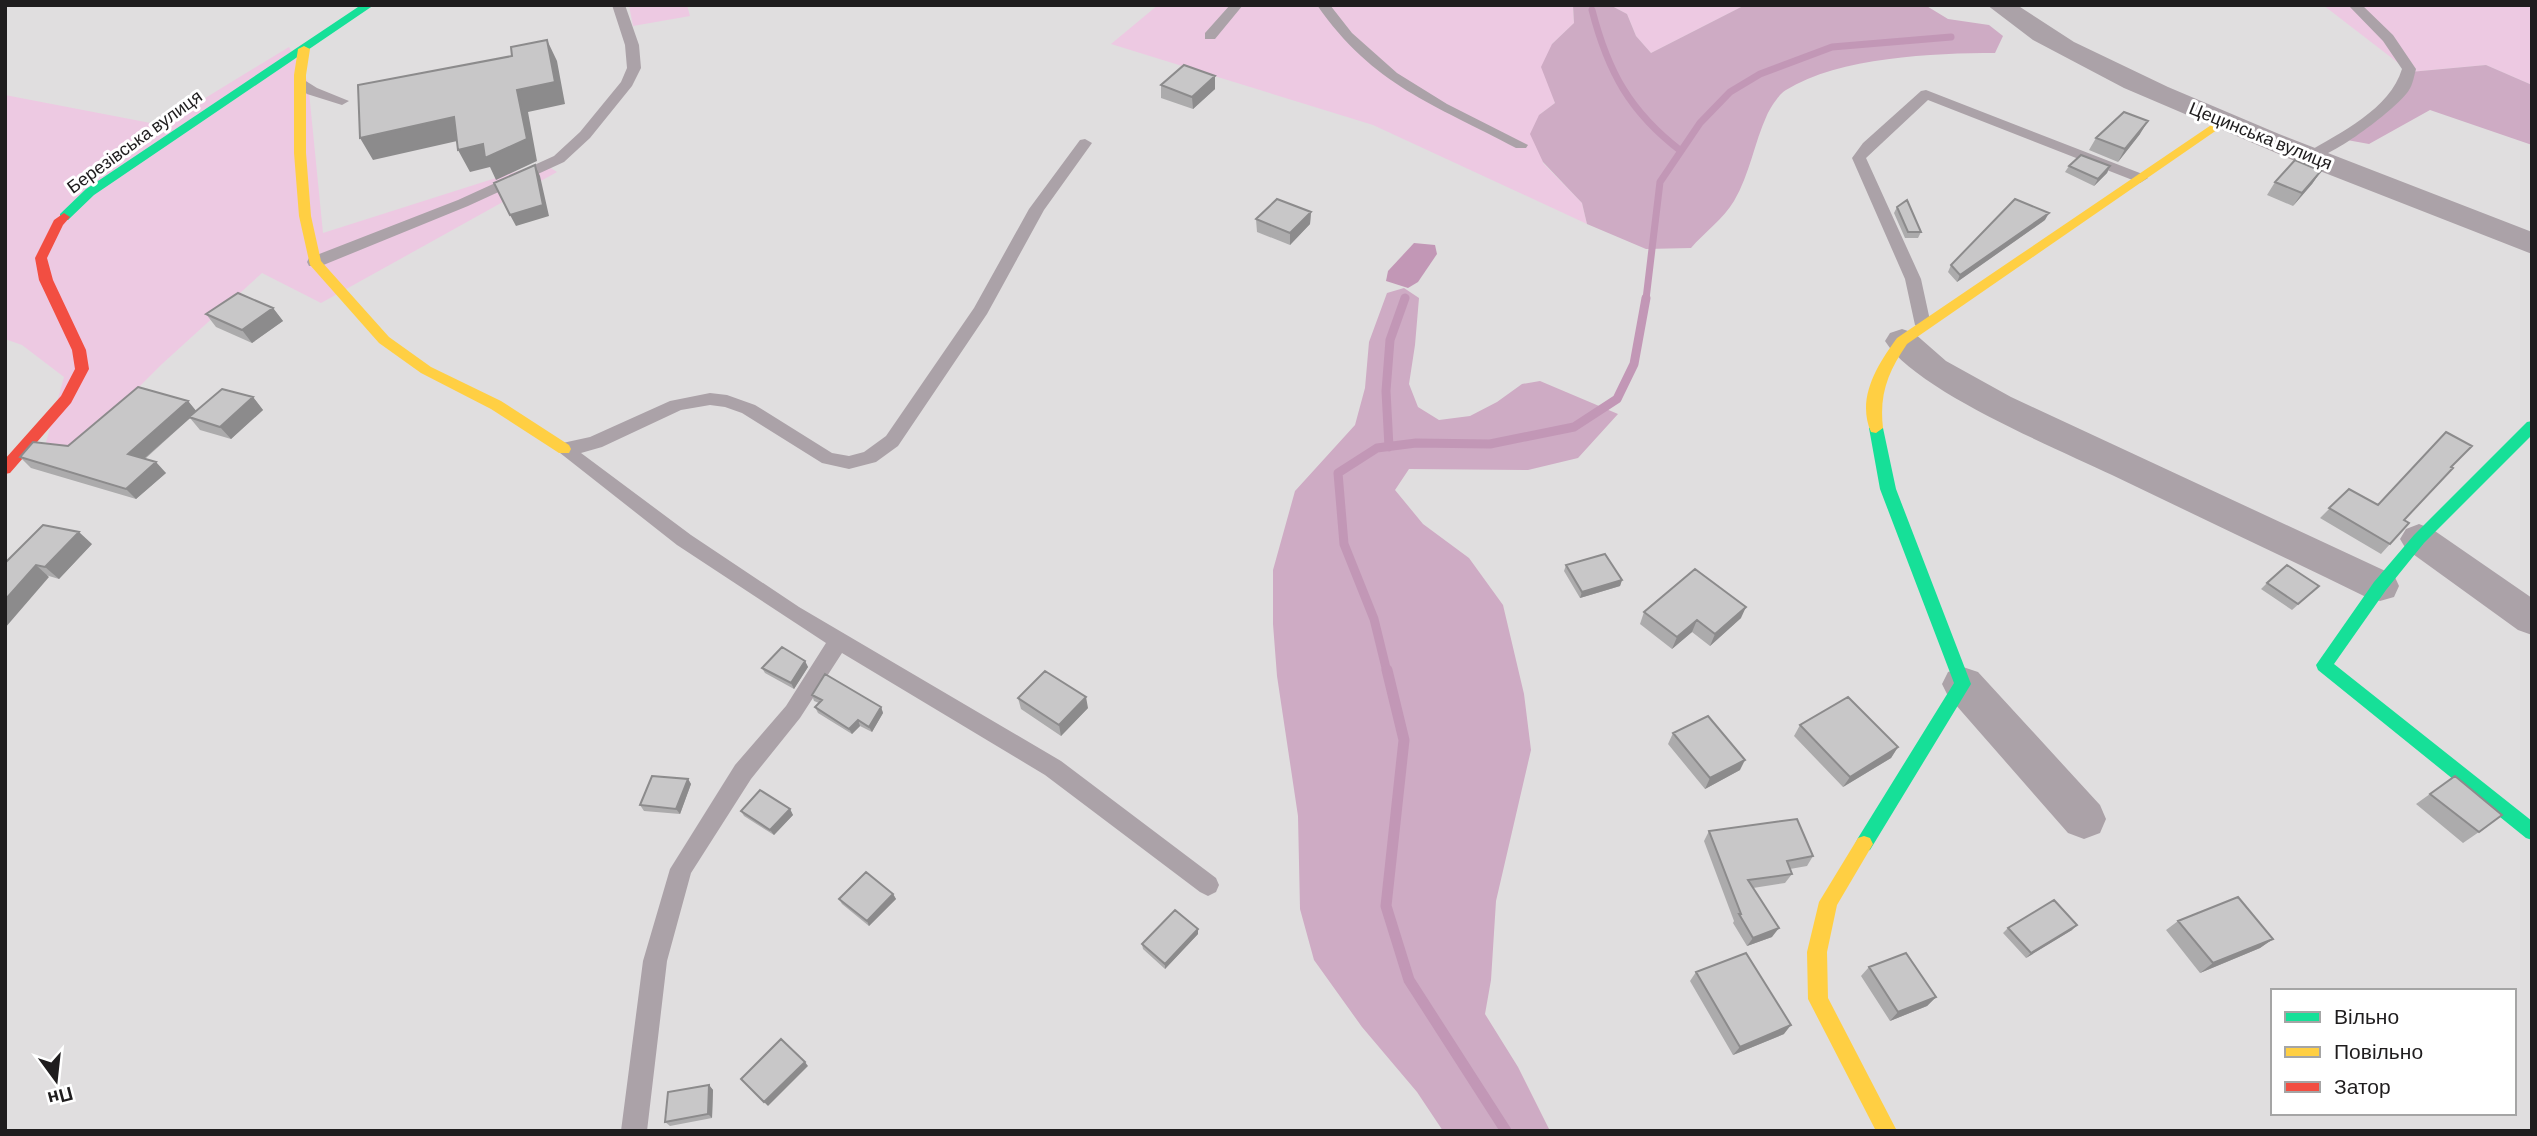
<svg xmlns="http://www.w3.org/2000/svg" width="2537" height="1136" viewBox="0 0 2537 1136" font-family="Barlow,sans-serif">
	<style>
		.green { fill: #edc9e2 }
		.forest { fill: #ceabc4 }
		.water { fill: #c297b6 }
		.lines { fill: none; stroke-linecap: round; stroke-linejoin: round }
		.stream-far2 { stroke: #c297b6; stroke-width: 7 }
		.stream-far1 { stroke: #c297b6; stroke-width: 9 }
		.stream { stroke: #c297b6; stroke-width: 11 }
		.lane { fill: #aba2a8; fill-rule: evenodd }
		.street { fill: #aba2a8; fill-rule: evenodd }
		.fast { fill: #16e098; fill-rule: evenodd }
		.slow { fill: #ffcf43; fill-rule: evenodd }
		.jam { fill: #f24e42; fill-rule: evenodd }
		.wall { fill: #acabac }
		.shaded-wall { fill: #8c8b8c }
		.building { fill: #c8c7c8; stroke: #8c8b8c; stroke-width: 2 }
		.labels { text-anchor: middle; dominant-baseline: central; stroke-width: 6; stroke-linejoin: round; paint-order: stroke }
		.far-street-label { font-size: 18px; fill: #1f1d1e; stroke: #fff }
	</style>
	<rect width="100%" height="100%" fill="#e0dedf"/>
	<path class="green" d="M 629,5 L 687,5 L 690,16 L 633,26 Z
		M 1158,5 L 1573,5 L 1574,23 L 1552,44 L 1551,90 L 1555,103 L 1539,115 L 1543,163 L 1582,203 L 1587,224 L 1373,125 L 1111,44 Z
		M 1610,5 L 1745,5 L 1651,53 L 1636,36 L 1627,14 Z
		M 2323,5 L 2532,5 L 2532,85 L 2486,65 L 2410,72 Z
		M 289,47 L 308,82 L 323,233 L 543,163 L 557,172 L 321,303 L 262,273 L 162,364 L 72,454 L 45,446 L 64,377 L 22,345 L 5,339 L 5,95 L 161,125 Z"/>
	<path class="forest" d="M 1573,5 L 1610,5 L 1627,14 L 1636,36 L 1651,53 L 1745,5 L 1925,5 L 1948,19 L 1989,25 L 2003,36 L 1995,53 C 1934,53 1839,57 1786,90 C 1779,94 1770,108 1767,115 C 1754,143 1750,174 1734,201 C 1724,218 1704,233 1691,248 L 1646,249 L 1587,224 L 1582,203 L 1543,162 L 1530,134 L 1539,115 L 1555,103 L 1541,67 L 1552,44 L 1574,23 Z
		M 2486,65 L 2532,85 L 2532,145 L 2430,110 L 2369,144 L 2347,140 L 2410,72 Z
		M 1404,288 L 1419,298 L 1415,345 L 1409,384 L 1418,407 L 1439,420 L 1470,416 L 1497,402 L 1522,384 L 1540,381 L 1618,414 L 1578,458 L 1528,470 L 1409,469 L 1395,490 L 1423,524 L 1469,558 L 1503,605 L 1524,694 L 1531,750 L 1496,901 L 1491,980 L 1485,1014 L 1518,1067 L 1550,1131 L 1443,1131 L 1417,1092 L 1362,1027 L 1314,960 L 1300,909 L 1298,816 L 1277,676 L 1273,624 L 1273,570 L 1295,491 L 1355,425 L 1365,388 L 1369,342 L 1387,293 Z"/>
	<path class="water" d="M 1414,243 L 1435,245 L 1437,254 L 1418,282 L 1408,288 L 1386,281 L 1388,271 Z"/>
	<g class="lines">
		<path class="stream-far2" d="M 1592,10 C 1608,72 1630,112 1681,151
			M 1646,299 L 1660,182 L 1700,123 L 1730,92 L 1760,74 L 1832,47 L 1951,37"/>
		<path class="stream-far1" d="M 1389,447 L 1386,391 L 1390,340 L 1405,298
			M 1387,672 L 1374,619 L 1344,544 L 1338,473 L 1377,448 L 1416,443 L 1490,444 L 1574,427 L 1617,399 L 1634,364 L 1646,298"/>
		<path class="stream" d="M 1387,670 L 1404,740 L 1386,906 L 1409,980 L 1506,1131"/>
		<path class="lane" d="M 612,5 L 625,5 L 639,45 L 641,68 L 632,86 L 590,138 L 564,162 L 468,206 L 321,266 L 309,266 L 307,262 L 309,258 L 458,200 L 554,156 L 580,132 L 621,82 L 627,68 L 625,45 Z
			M 1230,5 L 1243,5 L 1215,39 L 1205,39 L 1205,33 Z
			M 1317,5 L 1330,5 L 1352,33 L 1397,73 L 1447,104 L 1528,145 L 1526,148 L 1516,148 C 1434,104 1373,86 1317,5 Z
			M 2348,5 L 2362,5 L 2393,35 L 2416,69 C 2414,76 2413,84 2409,90 C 2399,107 2325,164 2306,159 L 2304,156 L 2306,153 C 2340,133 2390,109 2402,69 L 2383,41 Z
			M 301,78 L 317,88 L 349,101 L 342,105 L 307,94 L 294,82 Z
			M 1926,90 L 2145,175 L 2148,178 L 2140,183 L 2135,181 L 1928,100 L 1866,158 L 1921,279 L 1931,325 L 1923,331 L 1915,325 L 1905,279 L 1852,158 L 1863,143 L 1921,91 Z
			M 1085,139 L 1092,143 L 1044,210 L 987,314 L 898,446 L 876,462 L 849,469 L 822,463 L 742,413 L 725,407 L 710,405 L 681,410 L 602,447 L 581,453 L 691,535 L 799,607 L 1061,761 L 1216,878 L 1219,885 L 1216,892 L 1208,896 L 1200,892 L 1045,775 L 842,653 L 800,718 L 751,779 L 691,873 L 667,961 L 647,1131 L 621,1131 L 643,961 L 670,869 L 735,765 L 786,706 L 826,643 L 677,545 L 555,449 L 558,444 L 590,437 L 670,401 L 710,393 L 727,395 L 755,405 L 832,453 L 849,456 L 864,452 L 886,436 L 974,308 L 1029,209 L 1080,140 Z"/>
		<path class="street" d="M 1987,5 L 2017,5 L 2074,42 L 2168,87 L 2279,134 L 2532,232 L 2532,254 L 2302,164 L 2124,88 L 2033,40 Z
			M 1902,329 L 1914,333 L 1946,361 L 2011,397 L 2394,575 L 2399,586 L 2394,597 L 2380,601 L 2366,597 C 2282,556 2197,516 2112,475 C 2056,448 1916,391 1885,341 L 1890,333 Z
			M 2419,524 L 2432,529 L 2532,598 L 2532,635 L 2518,630 L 2406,549 L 2400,539 L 2406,529 Z
			M 1963,667 L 1978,672 L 2100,805 L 2106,819 L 2100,833 L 2084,839 L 2068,833 L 1948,696 L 1942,684 L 1948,672 Z"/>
		<path class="fast" d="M 361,5 L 374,5 L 94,195 L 68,220 L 60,220 L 60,214 L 86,189 Z
			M 2532,421 L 2532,435 L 2424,543 L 2386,590 L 2334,664 L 2532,821 L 2532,840 L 2526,838 L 2318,670 L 2316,665 L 2374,582 L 2414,535 L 2527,422 Z
			M 1876,423 L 1883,428 L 1896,489 L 1971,684 L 1870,850 L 1864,852 L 1858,850 L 1855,844 L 1858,838 L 1954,683 L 1880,489 L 1869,428 Z"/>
		<path class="slow" d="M 304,46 L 310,49 L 306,75 L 306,153 L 311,216 L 321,261 L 389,337 L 431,367 L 501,401 L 569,445 L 571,449 L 569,453 L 559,453 L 491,409 L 421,373 L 379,343 L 310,265 L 299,216 L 294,153 L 294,75 L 298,49 Z
			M 2223,117 L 2229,121 L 2227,123 L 1907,344 C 1888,372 1879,394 1883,428 L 1876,433 L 1871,432 C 1856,398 1878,364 1897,338 Z
			M 1864,836 L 1870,838 L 1873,844 L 1837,905 L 1827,952 L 1828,998 L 1897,1131 L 1876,1131 L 1808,999 L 1807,952 L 1819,902 L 1858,838 Z"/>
		<path class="jam" d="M 64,213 L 70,217 L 63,225 L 47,258 L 53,280 L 86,350 L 89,369 L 71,403 L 10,473 L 5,474 L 5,459 L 61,396 L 75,369 L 72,350 L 39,280 L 35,258 L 54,220 Z"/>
	</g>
	<path class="wall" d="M 1215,76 L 1215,89 L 1193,109 L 1161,98 L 1161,85 Z
		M 2140,134 L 2118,162 L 2089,150 L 2096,138 Z
		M 2069,166 L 2110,166 L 2107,173 L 2094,186 L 2065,172 Z
		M 2321,171 L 2312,184 L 2293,206 L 2267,195 L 2275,182 Z
		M 1897,207 L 1921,232 L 1918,238 L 1905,238 L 1894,213 Z
		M 1311,212 L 1310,224 L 1290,245 L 1257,232 L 1256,219 Z
		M 2045,220 L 1957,282 L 1948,272 L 1951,265 Z
		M 273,308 L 283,321 L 252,343 L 216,327 L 206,314 Z
		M 253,397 L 263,410 L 231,439 L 200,430 L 190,418 L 145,459 L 166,473 L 136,499 L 31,468 L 20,457 L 68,446 L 188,401 L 196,411 Z
		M 2451,467 L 2404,520 L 2390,544 L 2381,554 L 2320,518 L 2349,489 L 2378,505 Z
		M 92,544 L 59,579 L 5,563 Z
		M 1566,565 L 1622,580 L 1620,586 L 1580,598 L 1564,571 Z
		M 2267,583 L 2319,586 L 2292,610 L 2261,589 Z
		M 1644,612 L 1741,618 L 1710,646 L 1692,632 L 1672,649 L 1640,624 Z
		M 805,661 L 808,667 L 794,689 L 765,673 L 762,668 Z
		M 812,695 L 881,707 L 883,713 L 872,732 L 860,726 L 852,734 L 818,713 L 815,707 L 819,703 L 814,701 Z
		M 1018,698 L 1088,708 L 1061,736 L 1021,709 Z
		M 1800,725 L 1898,747 L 1891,758 L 1843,787 L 1794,736 Z
		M 1673,733 L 1740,770 L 1705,789 L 1668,744 Z
		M 2455,776 L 2479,832 L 2463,843 L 2416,804 Z
		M 688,779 L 691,784 L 680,814 L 644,811 L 640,805 Z
		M 790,809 L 793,815 L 774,835 L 744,816 L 741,811 Z
		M 1709,831 L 1813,856 L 1807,866 L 1790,869 L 1792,874 L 1785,883 L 1753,888 L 1772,937 L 1747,946 L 1733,923 L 1734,921 L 1704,841 Z
		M 893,894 L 896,899 L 869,926 L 842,904 L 839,899 Z
		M 2178,921 L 2273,939 L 2260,948 L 2200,973 L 2166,930 Z
		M 2008,928 L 2072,930 L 2026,958 L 2003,933 Z
		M 1198,934 L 1165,969 L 1143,949 L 1142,944 Z
		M 1869,967 L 1936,997 L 1927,1006 L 1890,1021 L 1861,976 Z
		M 1696,972 L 1784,1034 L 1733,1055 L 1690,981 Z
		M 709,1085 L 713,1090 L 712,1118 L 670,1126 L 665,1122 Z"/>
	<path class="shaded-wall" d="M 547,40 L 557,61 L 565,104 L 528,112 L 537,161 L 496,180 L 490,167 L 470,172 L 458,150 L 517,90 Z
		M 1215,76 L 1215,89 L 1193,109 L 1192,97 Z
		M 454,117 L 466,139 L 373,160 L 360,138 Z
		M 2148,121 L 2140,134 L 2118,162 L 2125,149 Z
		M 535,165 L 540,176 L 549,216 L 516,226 L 510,215 Z
		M 2110,166 L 2107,173 L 2094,186 L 2098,179 Z
		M 2321,171 L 2312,184 L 2293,206 L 2302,193 Z
		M 1311,212 L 1310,224 L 1290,245 L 1290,233 Z
		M 2049,213 L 2045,220 L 1957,282 L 1960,275 Z
		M 273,308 L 283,321 L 252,343 L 242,330 Z
		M 253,397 L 263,410 L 231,439 L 220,427 Z
		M 188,401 L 197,412 L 138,464 L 128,454 Z
		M 156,462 L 166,473 L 136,499 L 126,489 Z
		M 79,532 L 92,544 L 59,579 L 45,567 Z
		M 36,565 L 49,577 L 5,628 L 5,600 Z
		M 1622,580 L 1620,586 L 1580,598 L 1582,592 Z
		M 1746,607 L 1741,618 L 1710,646 L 1715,634 Z
		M 1697,620 L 1692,632 L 1672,649 L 1677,637 Z
		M 805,661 L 808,667 L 794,689 L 791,683 Z
		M 1086,697 L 1088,708 L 1061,736 L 1059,725 Z
		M 881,707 L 883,713 L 872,732 L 869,727 Z
		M 858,720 L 860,726 L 852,734 L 849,729 Z
		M 1898,747 L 1891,758 L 1843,787 L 1850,777 Z
		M 1745,760 L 1740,770 L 1705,789 L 1710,778 Z
		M 688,779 L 691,784 L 680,814 L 676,809 Z
		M 790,809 L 793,815 L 774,835 L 770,830 Z
		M 893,894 L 896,899 L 869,926 L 867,921 Z
		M 2077,925 L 2072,930 L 2026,958 L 2031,953 Z
		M 1779,928 L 1772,937 L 1747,946 L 1753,938 Z
		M 1198,929 L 1198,934 L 1165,969 L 1165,964 Z
		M 2273,939 L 2260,948 L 2200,973 L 2213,963 Z
		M 1936,997 L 1927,1006 L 1890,1021 L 1898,1012 Z
		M 1791,1025 L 1784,1034 L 1733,1055 L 1740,1047 Z
		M 805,1062 L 808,1066 L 768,1106 L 764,1102 Z
		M 709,1085 L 713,1090 L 712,1118 L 708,1114 Z"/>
	<path class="building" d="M 547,40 L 555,82 L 517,90 L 527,139 L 485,158 L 483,144 L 458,150 L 454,117 L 360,138 L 358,85 L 512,56 L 511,47 Z
		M 1184,65 L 1215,76 L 1192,97 L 1161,85 Z
		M 2124,112 L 2148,121 L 2125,149 L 2096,138 Z
		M 2081,155 L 2110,166 L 2098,179 L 2069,166 Z
		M 2295,160 L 2321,171 L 2302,193 L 2275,182 Z
		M 535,165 L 543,205 L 510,215 L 494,183 Z
		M 1277,199 L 1311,212 L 1290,233 L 1256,219 Z
		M 2015,199 L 2049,213 L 1960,275 L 1951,265 Z
		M 1907,200 L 1921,232 L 1908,232 L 1897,207 Z
		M 238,293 L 273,308 L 242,330 L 206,314 Z
		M 138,387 L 188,401 L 128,454 L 156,462 L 126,489 L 20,457 L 33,442 L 68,446 Z
		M 222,389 L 253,397 L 220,427 L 189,417 Z
		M 2446,432 L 2472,446 L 2451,467 L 2453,468 L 2404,520 L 2409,523 L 2390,544 L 2329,508 L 2349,489 L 2378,505 Z
		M 43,525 L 79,532 L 45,567 L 36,565 L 5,600 L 5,563 Z
		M 1605,554 L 1622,580 L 1582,592 L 1566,565 Z
		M 2287,565 L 2319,586 L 2298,604 L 2267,583 Z
		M 1695,569 L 1746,607 L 1715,634 L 1697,620 L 1677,637 L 1644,612 Z
		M 782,647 L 805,661 L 791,683 L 762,668 Z
		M 1045,671 L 1086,697 L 1059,725 L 1018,698 Z
		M 825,674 L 881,707 L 869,727 L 858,720 L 849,729 L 815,707 L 822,700 L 812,695 Z
		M 1848,697 L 1898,747 L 1850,777 L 1800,725 Z
		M 1708,716 L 1745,760 L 1710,778 L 1673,733 Z
		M 652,776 L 688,779 L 676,809 L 640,805 Z
		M 2455,776 L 2502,815 L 2479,832 L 2430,794 Z
		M 760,790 L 790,809 L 770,830 L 741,811 Z
		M 1797,819 L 1813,856 L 1787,861 L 1792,874 L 1748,880 L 1779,928 L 1753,938 L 1739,914 L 1741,914 L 1709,831 Z
		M 866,872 L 893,894 L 867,921 L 839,899 Z
		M 2238,897 L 2273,939 L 2213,963 L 2178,921 Z
		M 2054,900 L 2077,925 L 2031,953 L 2008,928 Z
		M 1175,910 L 1198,929 L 1165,964 L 1142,944 Z
		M 1746,953 L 1791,1025 L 1740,1047 L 1696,972 Z
		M 1906,953 L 1936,997 L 1898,1012 L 1869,967 Z
		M 781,1039 L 805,1062 L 764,1102 L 741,1079 Z
		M 709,1085 L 708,1114 L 665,1122 L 668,1092 Z"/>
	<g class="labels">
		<g class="far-street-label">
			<text transform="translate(2261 135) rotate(22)">Цецинська вулиця</text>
			<text transform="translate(134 141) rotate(-36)">Березівська вулиця</text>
		</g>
	</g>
	<rect width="2537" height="1136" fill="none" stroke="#1f1d1e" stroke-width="14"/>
	<rect x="2271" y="989" width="245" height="126" fill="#ffffff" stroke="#a5a5a5" stroke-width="2"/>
	<rect x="2285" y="1012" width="35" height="10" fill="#16e098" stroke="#a5a5a5" stroke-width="2"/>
	<text x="2334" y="1024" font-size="21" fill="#1f1d1e">Вільно</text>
	<rect x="2285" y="1047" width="35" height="10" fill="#ffcf43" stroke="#a5a5a5" stroke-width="2"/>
	<text x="2334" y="1059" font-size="21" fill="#1f1d1e">Повільно</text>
	<rect x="2285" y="1082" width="35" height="10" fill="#f24e42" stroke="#a5a5a5" stroke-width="2"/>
	<text x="2334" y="1094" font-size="21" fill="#1f1d1e">Затор</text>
	<g transform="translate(56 1080) rotate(165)" stroke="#ffffff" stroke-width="5" paint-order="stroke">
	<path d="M0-5L12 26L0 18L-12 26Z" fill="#1f1d1e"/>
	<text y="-10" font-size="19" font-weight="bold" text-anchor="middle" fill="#1f1d1e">Пн</text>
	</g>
</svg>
